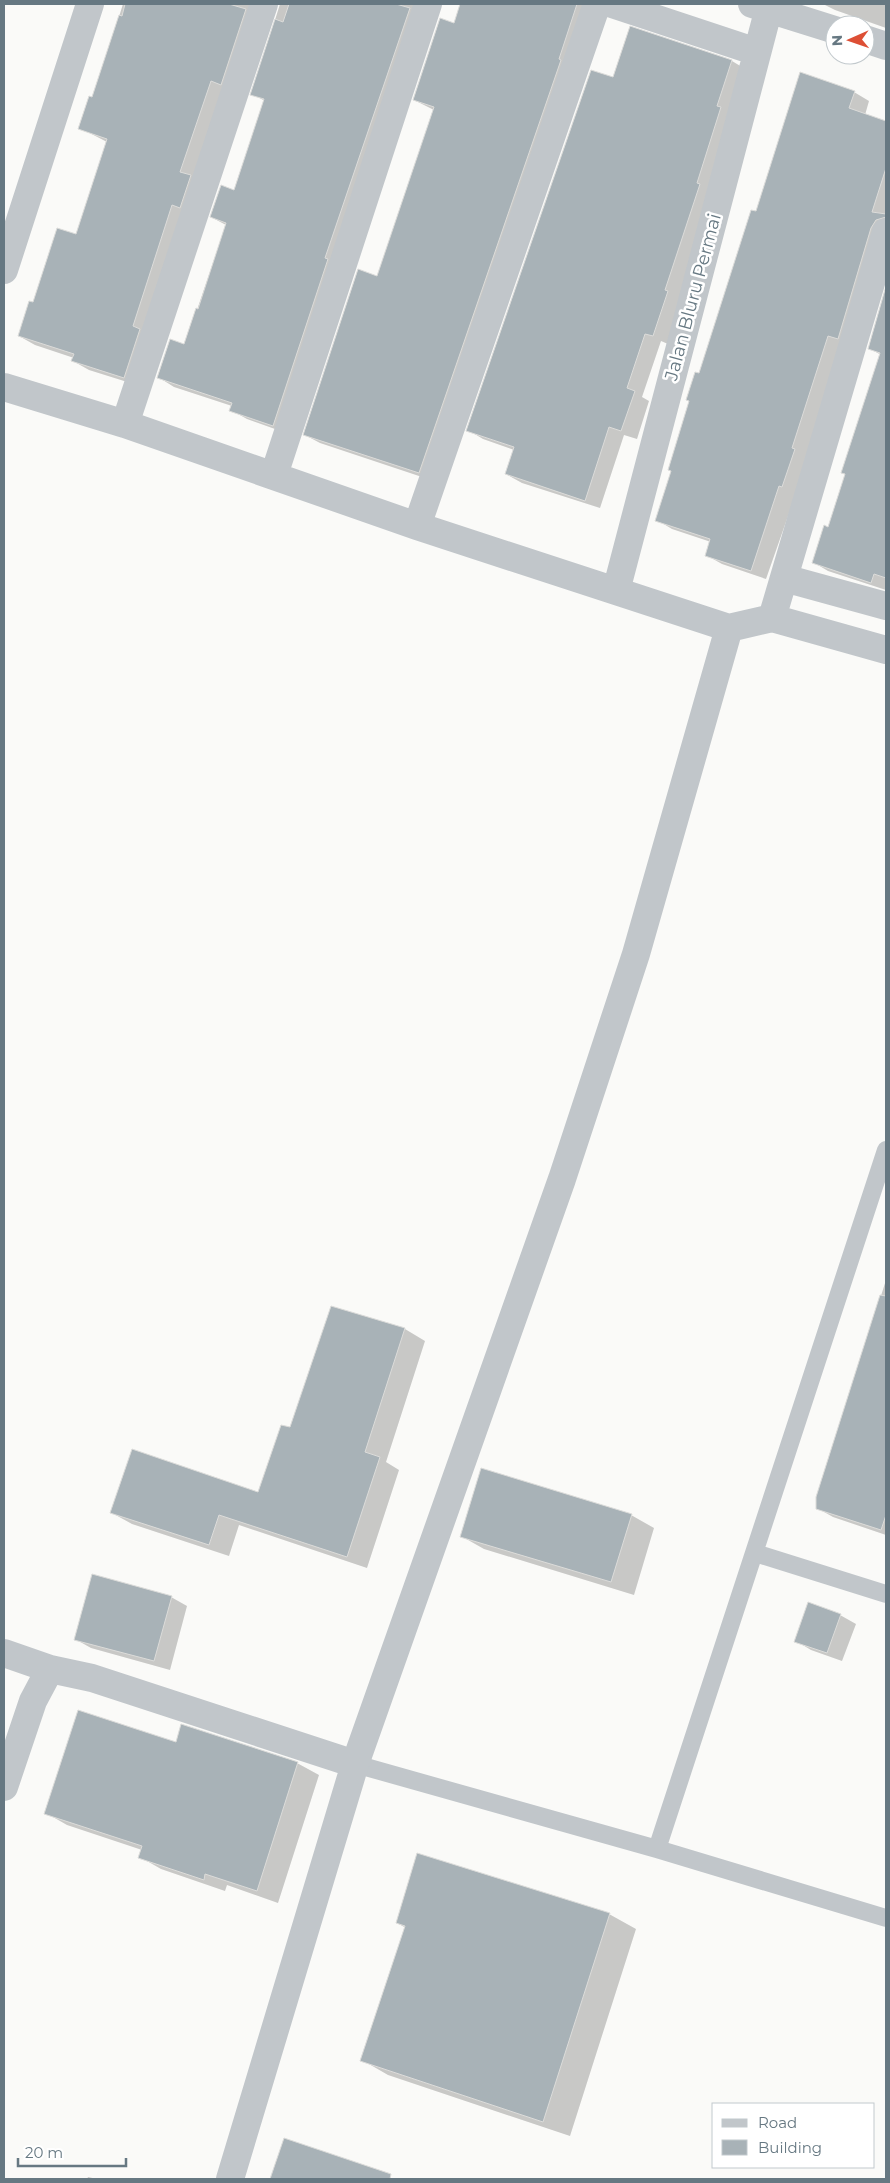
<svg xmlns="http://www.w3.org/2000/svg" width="890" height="2183" viewBox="0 0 890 2183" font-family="Montserrat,sans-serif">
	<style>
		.shadow { fill: #0003 }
		.building { fill: #a8b2b7; stroke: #dcdcda }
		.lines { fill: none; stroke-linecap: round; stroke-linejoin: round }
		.service { stroke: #c1c6ca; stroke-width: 18 }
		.minor { stroke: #c1c6ca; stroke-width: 28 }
		.labels { text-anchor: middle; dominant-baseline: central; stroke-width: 5; stroke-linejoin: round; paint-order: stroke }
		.street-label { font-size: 18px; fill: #667882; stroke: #fff }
	</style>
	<rect width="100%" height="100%" fill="#fafaf8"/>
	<path class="shadow" d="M 123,4 L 268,4 L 140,386 L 89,370 L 73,361 L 74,358 L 35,345 L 19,336 L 34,304 L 77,236 L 107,142 L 80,128 L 93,99 Z
		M 280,4 L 421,4 L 289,434 L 247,419 L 231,410 L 232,406 L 174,387 L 158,377 L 185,345 L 226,225 L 211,217 L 235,191 L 265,101 L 252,94 Z
		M 462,4 L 588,4 L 434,481 L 320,443 L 305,435 L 377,277 L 434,110 L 414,100 L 455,24 Z
		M 823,4 L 886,4 L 886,28 L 835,10 Z
		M 631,28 L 732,61 L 747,70 L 668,344 L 661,341 L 642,397 L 649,401 L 637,439 L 624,435 L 600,508 L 522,483 L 506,474 L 514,450 L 483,439 L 468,430 L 614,79 Z
		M 854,92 L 869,101 L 865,115 L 886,122 L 886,236 L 766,579 L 722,564 L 706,555 L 711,542 L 672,529 L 657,520 L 699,375 L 757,213 Z
		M 886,291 L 886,590 L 828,571 L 813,562 L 829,528 L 881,355 L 869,348 Z
		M 886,1280 L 886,1535 L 833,1517 L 817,1508 L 817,1497 Z
		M 332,1307 L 405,1329 L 425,1341 L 386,1462 L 399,1470 L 367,1568 L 239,1525 L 229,1556 L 132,1524 L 112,1513 L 259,1494 L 291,1429 Z
		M 631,1515 L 654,1528 L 634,1595 L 484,1549 L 461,1536 Z
		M 171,1597 L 187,1606 L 170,1670 L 91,1648 L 75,1639 Z
		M 840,1615 L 856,1624 L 842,1661 L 811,1650 L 796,1641 Z
		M 176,1744 L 297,1763 L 319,1775 L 278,1903 L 227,1885 L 225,1891 L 161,1869 L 140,1857 L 142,1850 L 67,1825 L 46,1813 Z
		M 609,1914 L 636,1929 L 570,2136 L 388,2075 L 362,2060 L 406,1928 L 397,1923 Z
		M 285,2139 L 372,2169 L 389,2179 L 271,2179 Z
		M 88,2177 L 97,2179 L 87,2179 Z"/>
	<path class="building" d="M 125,4 L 229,4 L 246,9 L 221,85 L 211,81 L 180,172 L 191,175 L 180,208 L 172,205 L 133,326 L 140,329 L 124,378 L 71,361 L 74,354 L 18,336 L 29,301 L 33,302 L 57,228 L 76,234 L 107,139 L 78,129 L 89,96 L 92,97 L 119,15 L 122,16 Z
		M 289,4 L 396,4 L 410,8 L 325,258 L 328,259 L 273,426 L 229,411 L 232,403 L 157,378 L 170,339 L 184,344 L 196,308 L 198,309 L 226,223 L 210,217 L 221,185 L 234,190 L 264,99 L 250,95 L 275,19 L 283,22 Z
		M 460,4 L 577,4 L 559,59 L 561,60 L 419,473 L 303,435 L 358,269 L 377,276 L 434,107 L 413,100 L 440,18 L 454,23 Z
		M 630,26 L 732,60 L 717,106 L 721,107 L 697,183 L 700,184 L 665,290 L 668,291 L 653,336 L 645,334 L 627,388 L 635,391 L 621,431 L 609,427 L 585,501 L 505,474 L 514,447 L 466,431 L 591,70 L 613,77 Z
		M 800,72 L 855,91 L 849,108 L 886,121 L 886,168 L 872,212 L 886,214 L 886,217 L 876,220 L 871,228 L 838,339 L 828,336 L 792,448 L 795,449 L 782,487 L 779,486 L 751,571 L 705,556 L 710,539 L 655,521 L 671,471 L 668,470 L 689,401 L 686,400 L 695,372 L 699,373 L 751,210 L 756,211 Z
		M 886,286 L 886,578 L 874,574 L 871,583 L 812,563 L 824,525 L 828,527 L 845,474 L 841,473 L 880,353 L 868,349 Z
		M 880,1295 L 886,1296 L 886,1515 L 881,1530 L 816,1509 L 816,1497 Z
		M 331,1306 L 405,1328 L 365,1452 L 380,1457 L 347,1557 L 219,1515 L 209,1545 L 110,1513 L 132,1449 L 258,1492 L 281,1425 L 290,1427 Z
		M 481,1468 L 632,1514 L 611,1582 L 460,1537 Z
		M 92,1574 L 172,1596 L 154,1661 L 74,1640 Z
		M 808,1602 L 841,1614 L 827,1653 L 794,1642 Z
		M 78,1710 L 176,1742 L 181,1724 L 298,1762 L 257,1891 L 205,1874 L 204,1880 L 138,1858 L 142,1846 L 44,1814 Z
		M 417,1853 L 610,1913 L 543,2122 L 360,2061 L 405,1926 L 396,1923 Z
		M 284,2138 L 391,2174 L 390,2179 L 270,2179 Z"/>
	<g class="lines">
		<path class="service" d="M 755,1553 L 886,1594
			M 355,1764 L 657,1849 L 886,1918
			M 657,1849 L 886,1150"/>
		<path class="minor" d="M 612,4 L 757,52
			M 752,4 L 835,30
			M 865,39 L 886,46
			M 4,270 L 90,4
			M 4,387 L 125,424 L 417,526 L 729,628 L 772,618 L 886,650
			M 125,424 L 264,4
			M 274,475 L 428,4
			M 417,526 L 597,4
			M 784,578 L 886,606
			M 616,591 L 770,4
			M 772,618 L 886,232
			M 4,1653 L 50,1669
			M 4,1787 L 33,1701 L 50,1669 L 92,1678 L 355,1764
			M 230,2179 L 355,1764 L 562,1179 L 636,954 L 729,628"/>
	</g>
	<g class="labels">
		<g class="street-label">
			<text transform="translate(693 297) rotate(-75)">Jalan Bluru Permai</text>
		</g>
	</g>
	<rect width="890" height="2183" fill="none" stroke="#667882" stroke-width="10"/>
	<rect x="712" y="2103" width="162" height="65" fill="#ffffff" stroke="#c2c9cd"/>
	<rect x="722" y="2119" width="25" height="8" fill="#c1c6ca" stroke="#c2c9cd"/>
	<text x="758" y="2128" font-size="15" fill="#667882">Road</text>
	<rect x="722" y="2140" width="25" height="15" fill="#a8b2b7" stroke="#c2c9cd"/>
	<text x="758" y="2153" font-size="15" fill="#667882">Building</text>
	<g transform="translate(850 40) rotate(268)"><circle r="24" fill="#ffffff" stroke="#c2c9cd"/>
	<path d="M0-4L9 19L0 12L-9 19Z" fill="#dd4f35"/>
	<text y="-8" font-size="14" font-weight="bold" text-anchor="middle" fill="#667882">N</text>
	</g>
	<path d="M18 2158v8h108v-8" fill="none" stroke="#667882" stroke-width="2.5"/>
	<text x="25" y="2158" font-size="15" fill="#667882" stroke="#ffffff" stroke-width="4" paint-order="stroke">20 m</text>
</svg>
